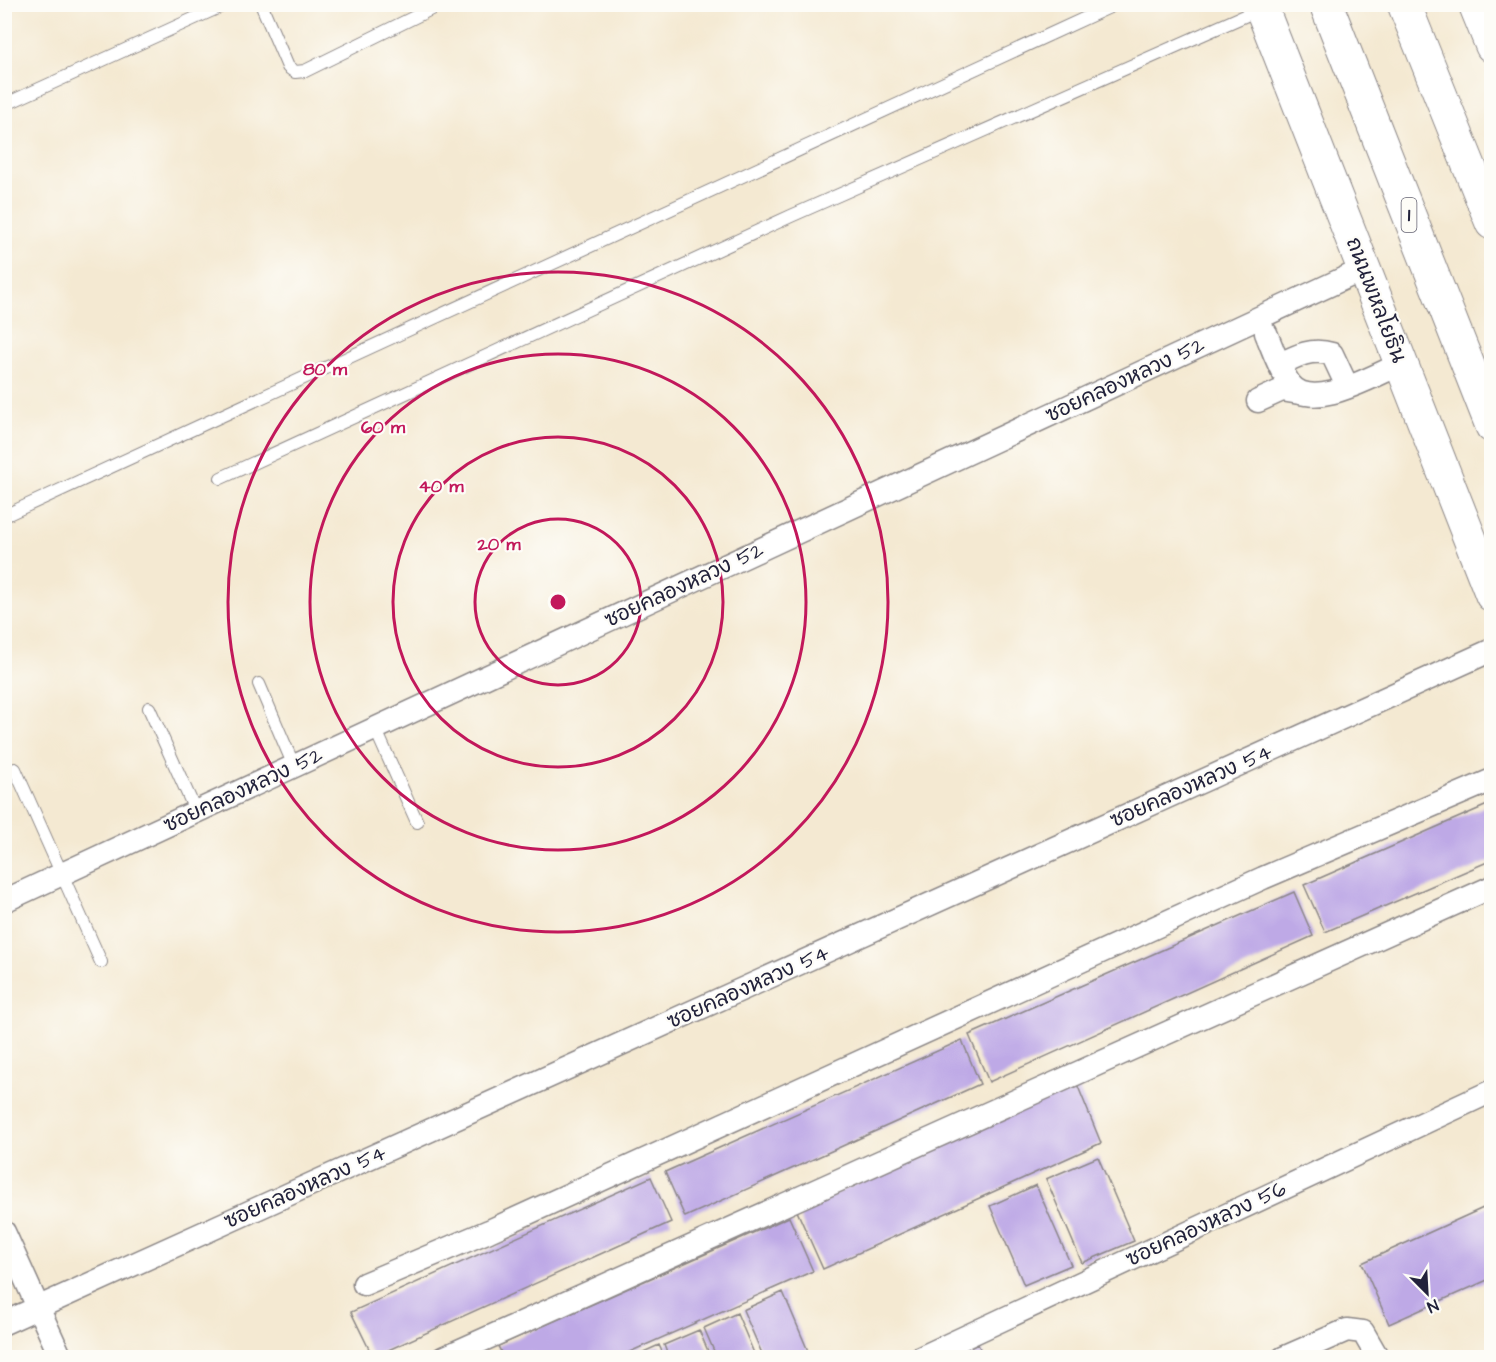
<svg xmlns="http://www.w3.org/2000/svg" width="1496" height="1362" viewBox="0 0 1496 1362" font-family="'Architects Daughter','Playpen Sans Thai',sans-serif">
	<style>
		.building { fill: #bea9e6 }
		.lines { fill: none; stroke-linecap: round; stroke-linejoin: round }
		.service-casing { stroke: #8b8686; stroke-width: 14 }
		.minor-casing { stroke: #8b8686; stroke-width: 25 }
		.secondary-casing { stroke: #8b8686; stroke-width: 35 }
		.trunk-casing { stroke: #8b8686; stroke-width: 35 }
		.service { stroke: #fff; stroke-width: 12 }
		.minor { stroke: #fff; stroke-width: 22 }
		.secondary { stroke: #fff; stroke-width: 33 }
		.trunk { stroke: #fff; stroke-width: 33 }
		.ring { fill: none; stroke: #c2185b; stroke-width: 3 }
		.labels { text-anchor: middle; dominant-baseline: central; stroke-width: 4.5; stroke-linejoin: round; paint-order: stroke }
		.shield { fill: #fdfcf7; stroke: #646373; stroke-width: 1.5 }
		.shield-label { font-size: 20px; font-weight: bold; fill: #22223b }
		.street-label { font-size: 21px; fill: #22223b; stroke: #fdfcf7 }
		.centre { fill: #c2185b; stroke: #fdfcf7; stroke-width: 3 }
		.ring-label { font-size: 18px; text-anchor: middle; font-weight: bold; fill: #c2185b; stroke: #fdfcf7; stroke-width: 4.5; stroke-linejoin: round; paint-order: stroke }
	</style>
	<rect width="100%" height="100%" fill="#fdfcf7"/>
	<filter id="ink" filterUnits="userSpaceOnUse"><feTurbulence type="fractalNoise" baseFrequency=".0167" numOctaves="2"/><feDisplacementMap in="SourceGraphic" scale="12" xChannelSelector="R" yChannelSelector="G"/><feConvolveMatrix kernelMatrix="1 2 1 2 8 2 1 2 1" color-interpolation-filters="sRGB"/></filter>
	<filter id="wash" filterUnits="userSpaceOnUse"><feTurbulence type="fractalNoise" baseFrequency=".008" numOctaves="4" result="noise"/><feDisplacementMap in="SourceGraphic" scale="24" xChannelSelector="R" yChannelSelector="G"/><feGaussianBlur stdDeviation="1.35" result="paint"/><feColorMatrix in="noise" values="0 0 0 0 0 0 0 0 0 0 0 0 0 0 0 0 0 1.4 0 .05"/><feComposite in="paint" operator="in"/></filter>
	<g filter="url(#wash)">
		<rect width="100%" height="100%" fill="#f4e9d2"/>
		<g id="blocks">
			<path class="building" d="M 1492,803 L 1492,860 L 1325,932 L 1304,885 Z
				M 1294,892 L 1313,936 L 989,1082 L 969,1035 Z
				M 962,1040 L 980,1084 L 685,1217 L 665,1172 Z
				M 1077,1084 L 1101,1143 L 823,1269 L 797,1211 Z
				M 1098,1157 L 1134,1241 L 1082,1263 L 1046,1179 Z
				M 651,1177 L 671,1222 L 373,1357 L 351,1312 Z
				M 1036,1185 L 1071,1265 L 1024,1285 L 990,1206 Z
				M 1492,1204 L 1492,1278 L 1389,1324 L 1362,1263 Z
				M 789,1217 L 813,1271 L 616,1358 L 504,1358 L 498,1346 Z
				M 783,1292 L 811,1358 L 764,1358 L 743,1310 Z
				M 737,1313 L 756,1358 L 717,1358 L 704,1328 Z
				M 699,1330 L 711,1358 L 669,1358 L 664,1345 Z
				M 978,1344 L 984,1358 L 949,1358 Z
				M 659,1345 L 665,1358 L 630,1358 Z"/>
		</g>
	</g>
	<g filter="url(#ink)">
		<use href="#blocks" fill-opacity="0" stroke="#8b8686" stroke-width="1.5"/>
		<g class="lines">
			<defs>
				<path id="service" d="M 261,4 L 288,67 L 295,72 L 305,71 L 441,4
					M 4,105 L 226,4
					M 221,478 L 791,216 L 1260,9
					M 4,516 L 1116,4
					M 259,684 L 294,766
					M 149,708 L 196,812
					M 375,728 L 417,822
					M 15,769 L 101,962"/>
				<path id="minor" d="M 1266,333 C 1273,350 1279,369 1290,384 C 1312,413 1374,375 1401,364
					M 1280,364 C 1298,355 1312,348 1332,354 L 1347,386
					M 1258,401 L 1282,390 L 1305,394
					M 4,901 L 1364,269
					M 4,1232 L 61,1358
					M 364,1284 L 489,1231 L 1263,878 L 1492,780
					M 4,1323 L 1492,650
					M 443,1358 L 1492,887
					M 920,1358 L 1492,1091
					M 1283,1358 L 1347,1330 L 1363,1332 L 1378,1358"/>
				<path id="secondary" d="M 1260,4 L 1492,595
					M 1475,4 L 1492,46"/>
				<path id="trunk" d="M 1326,4 L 1492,426
					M 1404,4 L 1492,223"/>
			</defs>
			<use href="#service" class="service-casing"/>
			<use href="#minor" class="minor-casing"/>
			<use href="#secondary" class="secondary-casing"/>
			<use href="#trunk" class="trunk-casing"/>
			<use href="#service" class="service"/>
			<use href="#minor" class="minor"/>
			<use href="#secondary" class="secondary"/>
			<use href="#trunk" class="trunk"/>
		</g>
	</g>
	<g class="ring">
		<circle cx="558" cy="602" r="83"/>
		<circle cx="558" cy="602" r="165"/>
		<circle cx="558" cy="602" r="248"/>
		<circle cx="558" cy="602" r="330"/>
	</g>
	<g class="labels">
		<rect class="shield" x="1401.5" y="198" width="15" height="34" rx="4.5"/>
		<g class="shield-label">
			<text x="1409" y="215">1</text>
		</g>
		<g class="street-label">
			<text transform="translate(1376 300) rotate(69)">ถนนพหลโยธิน</text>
			<text transform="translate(1125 380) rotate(-25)">ซอยคลองหลวง 52</text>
			<text transform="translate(684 585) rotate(-25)">ซอยคลองหลวง 52</text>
			<text transform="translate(1191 786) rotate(-24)">ซอยคลองหลวง 54</text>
			<text transform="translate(243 790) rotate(-25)">ซอยคลองหลวง 52</text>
			<text transform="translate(748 987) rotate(-24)">ซอยคลองหลวง 54</text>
			<text transform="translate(305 1187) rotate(-24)">ซอยคลองหลวง 54</text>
			<text transform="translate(1206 1224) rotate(-25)">ซอยคลองหลวง 56</text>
		</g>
	</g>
	<circle cx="558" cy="602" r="9" class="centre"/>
	<g class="ring-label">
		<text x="325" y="375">80 m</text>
		<text x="383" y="433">60 m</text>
		<text x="441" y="492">40 m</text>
		<text x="499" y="550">20 m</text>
	</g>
	<rect width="1496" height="1362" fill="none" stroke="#fdfcf7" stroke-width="24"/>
	<g transform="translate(1427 1293) rotate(156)" stroke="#fdfcf7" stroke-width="4.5" paint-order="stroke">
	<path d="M0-4.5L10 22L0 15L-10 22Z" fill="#22223b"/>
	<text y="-9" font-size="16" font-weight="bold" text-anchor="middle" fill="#22223b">N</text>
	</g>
</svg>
